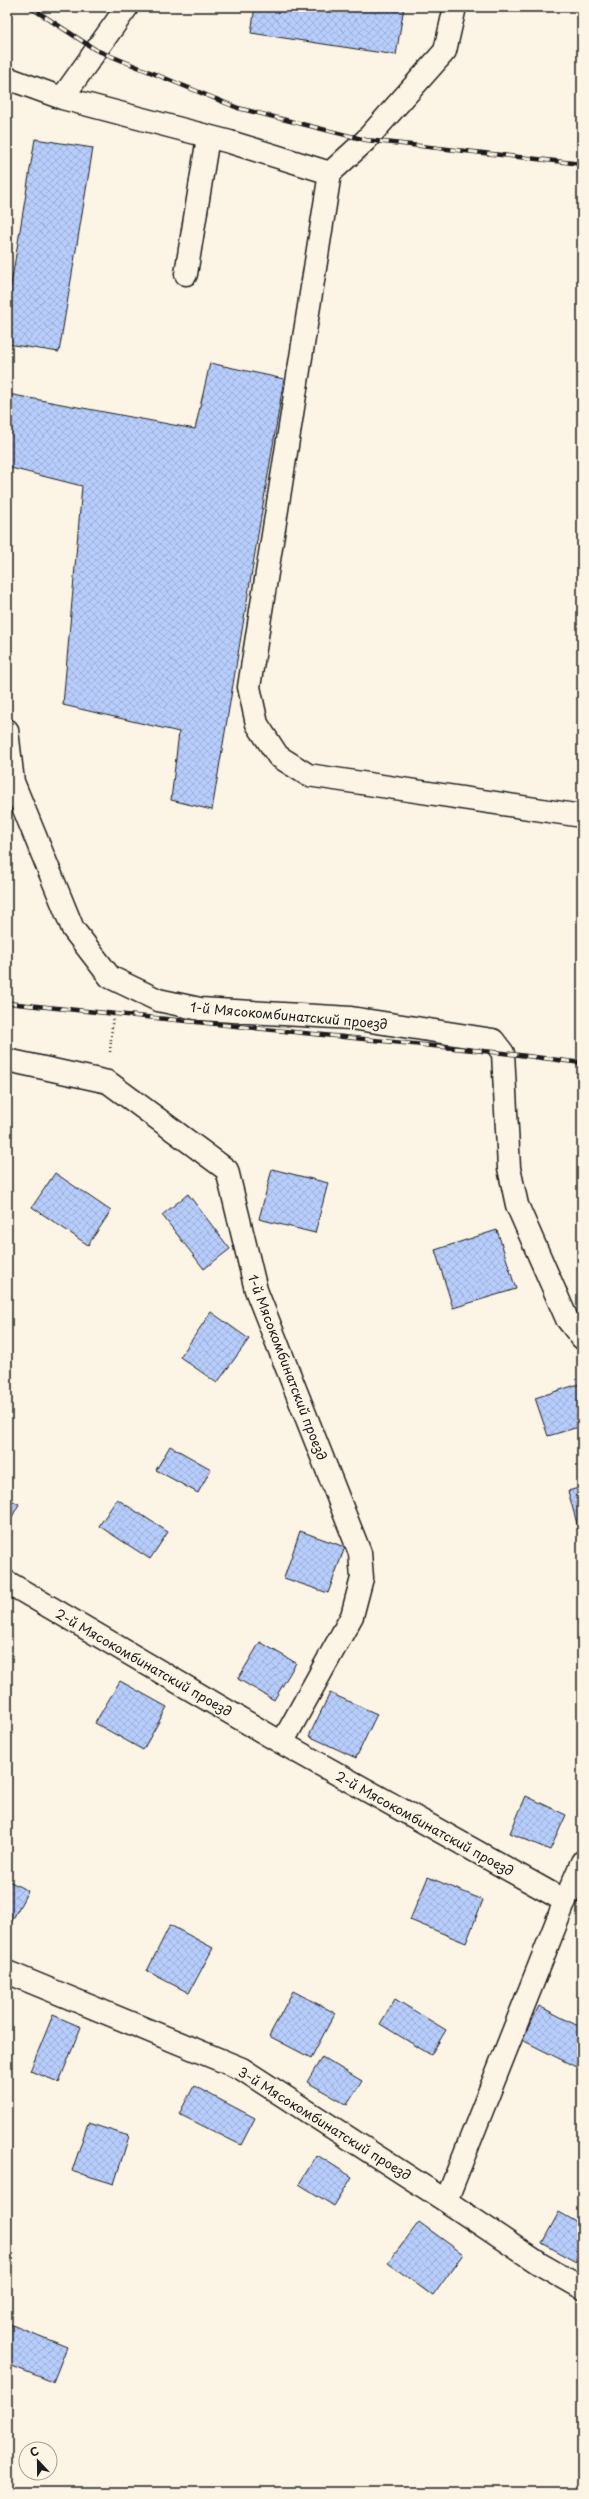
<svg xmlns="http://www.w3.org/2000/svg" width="589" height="2499" viewBox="0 0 589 2499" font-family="'Playpen Sans',sans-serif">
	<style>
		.building { fill: url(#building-cross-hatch); stroke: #1c1c1c }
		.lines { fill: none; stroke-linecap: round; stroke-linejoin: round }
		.minor-casing { stroke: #1c1c1c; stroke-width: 25 }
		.path { stroke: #1c1c1c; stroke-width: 2.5; stroke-dasharray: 1 3; stroke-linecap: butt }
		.minor { stroke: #fcf5e5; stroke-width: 22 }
		.rail-casing { stroke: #1c1c1c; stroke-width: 4.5 }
		.rail { stroke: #fcf5e5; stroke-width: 3; stroke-dasharray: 9; stroke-linecap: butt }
		.labels { text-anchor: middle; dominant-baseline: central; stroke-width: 3.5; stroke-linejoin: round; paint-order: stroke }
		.street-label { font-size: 13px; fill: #1c1c1c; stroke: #fcf5e5 }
	</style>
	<defs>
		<pattern id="building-cross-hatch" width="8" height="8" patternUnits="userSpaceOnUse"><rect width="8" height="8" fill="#b7cdfc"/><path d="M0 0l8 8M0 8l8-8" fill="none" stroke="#9dafd7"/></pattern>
	</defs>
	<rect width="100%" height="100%" fill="#fcf5e5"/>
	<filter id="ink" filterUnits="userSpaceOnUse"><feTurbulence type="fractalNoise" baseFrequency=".025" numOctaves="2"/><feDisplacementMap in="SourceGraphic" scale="8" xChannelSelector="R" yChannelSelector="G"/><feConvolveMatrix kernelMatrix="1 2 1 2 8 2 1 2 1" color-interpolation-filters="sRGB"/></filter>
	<g filter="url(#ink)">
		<path class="building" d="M 255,7 L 404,7 L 396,55 L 251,33 Z
			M 35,139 L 93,148 L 59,352 L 7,344 L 7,309 Z
			M 210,363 L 284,379 L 212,810 L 171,800 L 179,732 L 63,705 L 82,486 L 7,467 L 8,394 L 195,429 Z
			M 272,1169 L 328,1183 L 315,1233 L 259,1219 Z
			M 55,1173 L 111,1211 L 88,1245 L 32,1207 Z
			M 188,1194 L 230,1249 L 204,1269 L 162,1215 Z
			M 497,1230 L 516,1289 L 453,1308 L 435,1250 Z
			M 211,1312 L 249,1339 L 217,1383 L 180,1357 Z
			M 582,1383 L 582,1426 L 548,1436 L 535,1398 Z
			M 170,1446 L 211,1469 L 198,1493 L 156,1470 Z
			M 582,1487 L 582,1530 L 579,1531 L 568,1491 Z
			M 7,1498 L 19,1504 L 7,1526 Z
			M 117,1499 L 168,1532 L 150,1559 L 99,1526 Z
			M 300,1531 L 345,1547 L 328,1593 L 284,1578 Z
			M 260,1642 L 296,1663 L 274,1700 L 238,1679 Z
			M 120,1681 L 167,1707 L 143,1750 L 95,1723 Z
			M 330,1693 L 377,1714 L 356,1758 L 309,1736 Z
			M 526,1796 L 566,1815 L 550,1850 L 510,1833 Z
			M 428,1877 L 483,1900 L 466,1943 L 410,1920 Z
			M 7,1880 L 28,1891 L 7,1930 Z
			M 170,1925 L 213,1948 L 189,1993 L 147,1971 Z
			M 293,1991 L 335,2013 L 311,2058 L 269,2036 Z
			M 395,1999 L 446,2030 L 431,2055 L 380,2024 Z
			M 539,2006 L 582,2028 L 582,2070 L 522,2040 Z
			M 53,2015 L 81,2027 L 59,2082 L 30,2071 Z
			M 322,2057 L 362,2081 L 347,2105 L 307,2082 Z
			M 194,2086 L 255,2118 L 241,2145 L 179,2114 Z
			M 88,2123 L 129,2136 L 114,2184 L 72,2171 Z
			M 317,2155 L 352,2177 L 334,2206 L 299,2184 Z
			M 559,2212 L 582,2225 L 582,2252 L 577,2262 L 542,2243 Z
			M 419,2222 L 463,2254 L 433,2296 L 388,2263 Z
			M 7,2323 L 67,2347 L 53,2382 L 7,2364 Z"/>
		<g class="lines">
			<defs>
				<path id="minor" d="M 455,7 L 445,51 L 366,140 L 330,173 L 249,687 L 257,724 L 278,756 L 308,775 L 582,816
					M 7,78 L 62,98 L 230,142 L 330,173
					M 62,98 L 127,7
					M 186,274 L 208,137
					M 7,730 L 13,782 L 73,929 L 110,977 L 158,1000 L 200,1009 L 351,1018 L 493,1040 L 503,1053 L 509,1168 L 517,1205 L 567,1319 L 582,1338
					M 7,1060 L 108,1082 L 227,1170 L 256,1290 L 360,1553 L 362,1578 L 352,1616 L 282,1743
					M 7,1582 L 282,1743 L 565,1901 L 446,2201
					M 565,1901 L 582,1862
					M 7,1972 L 242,2069 L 446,2201 L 540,2264 L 582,2288"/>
			</defs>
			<use href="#minor" class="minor-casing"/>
			<path class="path" d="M 110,1052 L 113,1013"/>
			<use href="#minor" class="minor"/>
			<defs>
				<path id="rail" d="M 30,7 L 96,50 L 238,108 L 366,140 L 582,164
					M 7,1003 L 503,1053 L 582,1063"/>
			</defs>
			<use href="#rail" class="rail-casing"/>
			<use href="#rail" class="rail"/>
		</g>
	</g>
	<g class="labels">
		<g class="street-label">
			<text transform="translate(289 1015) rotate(5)">1-й Мясокомбинатский проезд</text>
			<text transform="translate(288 1367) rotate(69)">1-й Мясокомбинатский проезд</text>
			<text transform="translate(144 1662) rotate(30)">2-й Мясокомбинатский проезд</text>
			<text transform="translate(425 1823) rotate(29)">2-й Мясокомбинатский проезд</text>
			<text transform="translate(325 2123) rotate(32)">3-й Мясокомбинатский проезд</text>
		</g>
	</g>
	<rect width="589" height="2499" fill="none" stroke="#fcf5e5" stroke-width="24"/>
	<rect x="12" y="12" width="565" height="2475" fill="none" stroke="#1c1c1c" stroke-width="1.5" filter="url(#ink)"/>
	<g transform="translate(38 2461) rotate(338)"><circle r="19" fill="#fcf5e5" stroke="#a29e95"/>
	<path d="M0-3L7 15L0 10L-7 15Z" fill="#1c1c1c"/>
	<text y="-6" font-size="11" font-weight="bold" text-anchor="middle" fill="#1c1c1c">С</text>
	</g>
</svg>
